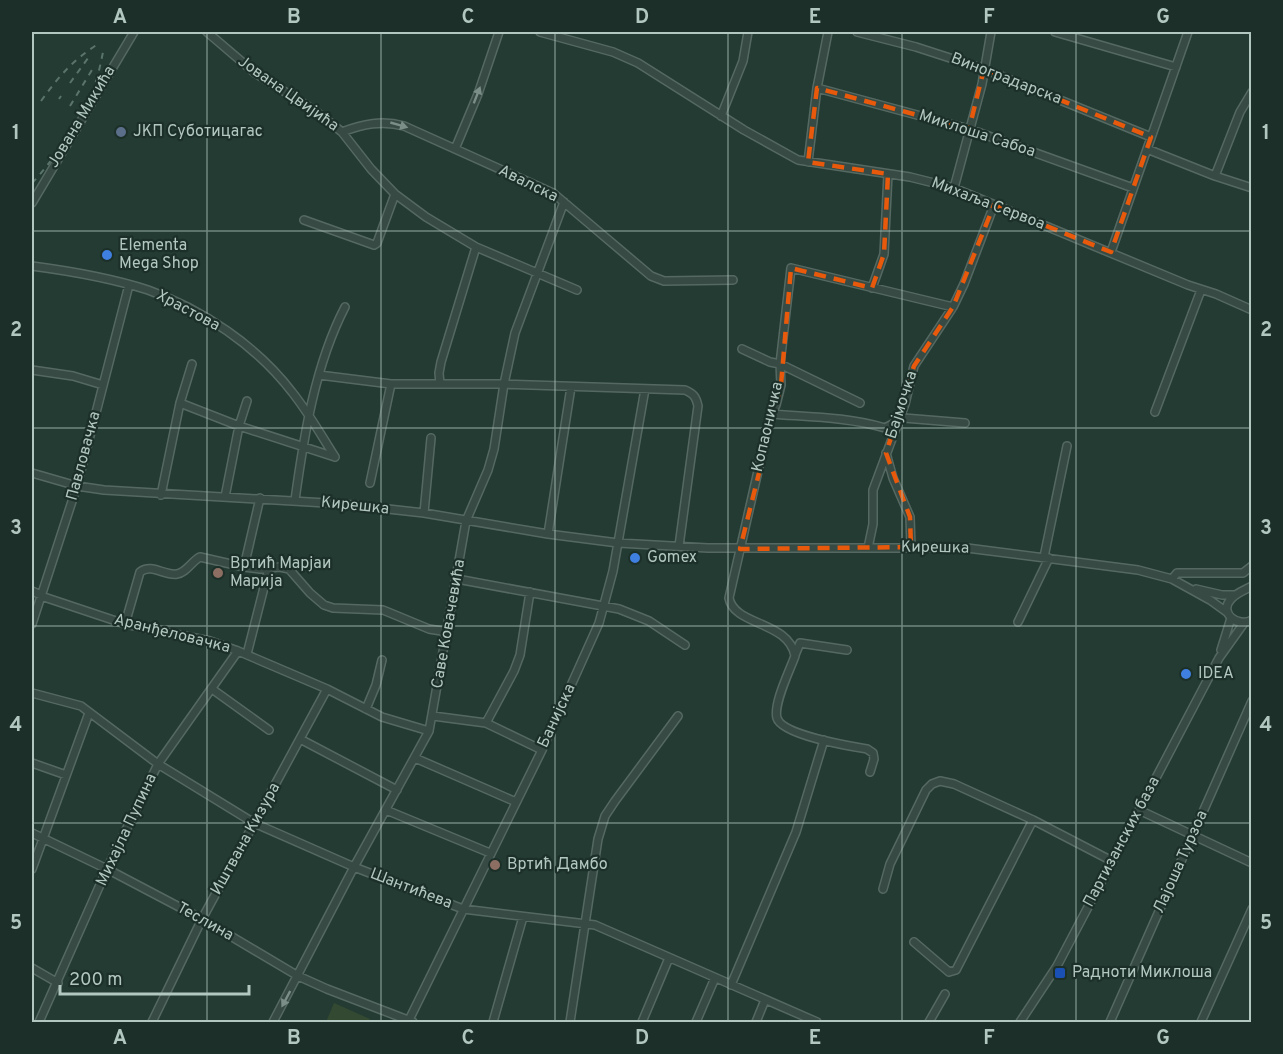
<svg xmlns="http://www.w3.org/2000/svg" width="1283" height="1054" viewBox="0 0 1283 1054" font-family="Overpass,sans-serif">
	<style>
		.green { fill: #334932 }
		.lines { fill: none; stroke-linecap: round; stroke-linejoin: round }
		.minor-casing { stroke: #556962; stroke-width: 10 }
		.minor { stroke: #374b44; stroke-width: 7 }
		.rail { stroke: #5b746b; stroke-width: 2; stroke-dasharray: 6 6; stroke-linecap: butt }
		.oneway { fill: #7b8f88 }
		.marked { fill: none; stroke: #e8590c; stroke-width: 4.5; stroke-dasharray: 12 8; stroke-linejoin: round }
		.grid { fill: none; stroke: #b2c7c0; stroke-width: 1.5; stroke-opacity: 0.55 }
		.service-dot { fill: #5c6f8a; stroke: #1c3029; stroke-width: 2 }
		.shop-dot { fill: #3f7fe0; stroke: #1c3029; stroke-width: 2 }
		.education-dot { fill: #8d6e63; stroke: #1c3029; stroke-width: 2 }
		.transit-dot { fill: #1a4fb4; stroke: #1c3029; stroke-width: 2 }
		.labels { text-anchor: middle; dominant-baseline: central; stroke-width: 4.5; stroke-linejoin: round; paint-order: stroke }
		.street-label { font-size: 16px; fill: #b2c7c0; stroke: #1c3029 }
		.poi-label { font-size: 16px; fill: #b2c7c0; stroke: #1c3029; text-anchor: start }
		.neatline { fill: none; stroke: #b2c7c0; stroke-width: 2 }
		.grid-label { font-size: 20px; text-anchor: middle; font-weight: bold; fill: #b2c7c0 }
	</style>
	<rect width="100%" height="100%" fill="#233b32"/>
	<path class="green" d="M 334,1003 L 370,1019 L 368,1022 L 326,1022 Z"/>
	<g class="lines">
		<defs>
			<path id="minor" d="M 207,32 L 255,73 L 314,110 L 342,132 L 371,169 L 395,194 L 426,217 L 476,247 L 577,290
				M 540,32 L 613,52 L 638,63 L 744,130 L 798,160 L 910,177 L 954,188 L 1188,285 L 1216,294 L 1252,310
				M 857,32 L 916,47 L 984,69 L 1151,137
				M 1055,32 L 1176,67
				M 817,88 L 969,129 L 1133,188
				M 721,116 L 743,61 L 748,32
				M 342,132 C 363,124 382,120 404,126 L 553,193 L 651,276 L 664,281 L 733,280
				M 455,149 L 478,94 L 499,32
				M 1147,149 L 1215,176 L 1252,188
				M 808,162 L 817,88 L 828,32
				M 1215,176 L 1240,112 L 1252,92
				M 954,188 L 982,84 L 991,32
				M 32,203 L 134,32
				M 304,220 L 374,245 L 377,243 L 395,194
				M 1111,252 L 1188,32
				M 32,266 C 70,271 111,278 148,290 C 202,309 257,346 292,392 C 308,412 321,435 335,457
				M 872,288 L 884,254 L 888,174
				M 742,349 L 770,362 L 780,364 L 860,403
				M 32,370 L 73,376 L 103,385
				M 319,375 L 391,384 L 504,384 L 685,390 C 694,394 696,397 698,406 L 679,546
				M 440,384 L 439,373 L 441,362 L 476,247
				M 180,403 L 239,426 L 335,457
				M 1155,412 L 1201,290
				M 771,414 C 810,417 848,417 885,428 L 904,418 L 965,423
				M 886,453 L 893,478 L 910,517 L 911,547
				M 32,473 L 77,486 L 104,490 L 343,504 L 424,513 L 548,534 L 618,543 L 708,548 L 967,548 L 1138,570 L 1172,579 L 1210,600 L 1228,613
				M 370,483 L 391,384
				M 161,495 L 180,403 L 192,364
				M 225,497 L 239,426 L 247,401
				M 295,500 C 304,435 315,365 345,307
				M 424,513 L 431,438
				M 548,534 L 571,387
				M 868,548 L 873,524 L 873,490 L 905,404 L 914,366 L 953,307 L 964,284 L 994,205
				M 1044,557 L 1067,446
				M 244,567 L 260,498
				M 457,579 L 619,609 L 649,621 L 685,645
				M 1172,579 L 1177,573 L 1243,573 L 1252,566
				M 1252,586 C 1245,590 1236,593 1231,599 C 1218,613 1238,628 1252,620
				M 1196,589 L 1222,595 L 1235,595
				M 32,591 L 41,595
				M 41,596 L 125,624 L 210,641 L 238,651 L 327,689 L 382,717 L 429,731
				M 1018,622 L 1049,558
				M 32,624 L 77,486 L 129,285
				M 125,624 L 140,572 C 152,563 164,576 177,574 C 186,573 192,561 200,557 L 244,567 L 260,569 L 280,567 L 289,569 L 310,593 L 324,605 L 333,608 L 383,610 L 429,629 L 448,632
				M 1221,650 L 1231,618
				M 247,654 L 269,568
				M 795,655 L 800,643 L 847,650
				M 212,689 L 269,730
				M 32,693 L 81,706 L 158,764 L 254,823 L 354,867 L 463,909 L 595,925 L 817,1022
				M 366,709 L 376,685 L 382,660
				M 433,716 L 486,723 L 542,750
				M 486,723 L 514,671 L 520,655 L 530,592
				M 300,739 L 397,790
				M 415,758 L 516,802
				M 32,763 L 66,775
				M 870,772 L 874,759 L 873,753 L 867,749 C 849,746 782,735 777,718 C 773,704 790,670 795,656 C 789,621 734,626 729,598 L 771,414 L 776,405 L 781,385 L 780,364 L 791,268 L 953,307
				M 386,810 L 490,853
				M 1139,810 L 1252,863
				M 32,833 L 107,869 L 202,919 L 298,976 L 327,989 L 413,1022
				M 32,869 L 89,713
				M 883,889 L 890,864 L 926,790 L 932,784 L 940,781 L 954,784 L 1033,820 L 1112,861
				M 914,942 L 949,972 L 956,970 L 1033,820
				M 32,968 L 58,983
				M 731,985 L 796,832 L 824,740
				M 39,1022 L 107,869 L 158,764 L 238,651
				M 152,1022 L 202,919 L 327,689
				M 273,1022 L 354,867 L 429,731 L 466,521 L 488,470 L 494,449 L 504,384 L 515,333 L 564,202
				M 408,1022 L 542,750 L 599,623 L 613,571 L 645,389
				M 493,1022 L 523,917
				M 570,1022 L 598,839 L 605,816 L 615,801 L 678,716
				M 642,1022 L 669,958
				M 696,1022 L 715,978
				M 756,1022 L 765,1000
				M 929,1022 L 945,994
				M 1020,1022 L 1057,966 L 1219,658 L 1244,623
				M 1110,1022 L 1252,701
				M 1201,1022 L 1252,909"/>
		</defs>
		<use href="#minor" class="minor-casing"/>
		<use href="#minor" class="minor"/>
		<path class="rail" d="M 70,83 L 91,54
			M 59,99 L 61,96
			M 41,101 C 59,76 73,60 98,44
			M 70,106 L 95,65
			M 32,183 C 52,163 80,119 92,92 C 98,78 101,62 104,47"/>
	</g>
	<defs><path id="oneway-solid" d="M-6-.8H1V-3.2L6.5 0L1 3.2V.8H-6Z" transform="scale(1.5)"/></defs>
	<g class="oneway">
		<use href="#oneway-solid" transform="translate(477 95) rotate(-69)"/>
		<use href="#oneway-solid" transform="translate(399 125) rotate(16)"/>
		<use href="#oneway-solid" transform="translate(286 999) rotate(118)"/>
	</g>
	<path class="marked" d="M 984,69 L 1151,137 L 1111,252 L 994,205 L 953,307 L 914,366 L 886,453 L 910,517 L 911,547 L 740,549 L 781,385 L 791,268 L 872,288 L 884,254 L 888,174 L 808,162 L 817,88 L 969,129 Z"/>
	<path class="grid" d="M 207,32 L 207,1022M 381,32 L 381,1022M 555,32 L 555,1022M 728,32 L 728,1022M 902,32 L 902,1022M 1076,32 L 1076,1022M 32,231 L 1252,231M 32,428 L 1252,428M 32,626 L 1252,626M 32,823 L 1252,823"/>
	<circle class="service-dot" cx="121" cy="132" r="6"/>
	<g class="shop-dot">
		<circle cx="107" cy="255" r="6"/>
		<circle cx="635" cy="558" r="6"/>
		<circle cx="1186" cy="674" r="6"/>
	</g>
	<g class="education-dot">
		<circle cx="218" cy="573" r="6"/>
		<circle cx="495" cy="865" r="6"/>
	</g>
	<rect class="transit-dot" x="1054" y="967" width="12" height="12" rx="3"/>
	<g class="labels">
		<g class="street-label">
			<text transform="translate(1006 79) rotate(21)">Виноградарска</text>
			<text transform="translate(288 94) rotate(35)">Јована Цвијића</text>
			<text transform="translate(82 117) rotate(-59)">Јована Микића</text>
			<text transform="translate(977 134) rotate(18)">Миклоша Сабоа</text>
			<text transform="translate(528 184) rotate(26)">Авалска</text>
			<text transform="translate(988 204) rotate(21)">Михаља Сервоа</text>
			<text transform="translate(188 311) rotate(28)">Храстова</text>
			<text transform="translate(902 405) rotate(-72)">Бајмочка</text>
			<text transform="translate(768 427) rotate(-77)">Копаоничка</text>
			<text transform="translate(84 456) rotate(-75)">Павловачка</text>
			<text transform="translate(355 506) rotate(6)">Кирешка</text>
			<text transform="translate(935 548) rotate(1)">Кирешка</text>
			<text transform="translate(449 624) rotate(-80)">Саве Ковачевића</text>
			<text transform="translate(172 634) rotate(14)">Аранђеловачка</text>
			<text transform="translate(557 716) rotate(-65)">Банијска</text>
			<text transform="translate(127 830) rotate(-65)">Михајла Пупина</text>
			<text transform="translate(246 839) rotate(-61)">Иштвана Кизура</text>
			<text transform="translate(1122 842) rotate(-62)">Партизанских база</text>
			<text transform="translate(1181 862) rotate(-66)">Лајоша Турзоа</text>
			<text transform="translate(411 889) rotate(21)">Шантићева</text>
			<text transform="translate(205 922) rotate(29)">Теслина</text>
		</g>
		<g class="poi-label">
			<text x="133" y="132">ЈКП Суботицагас</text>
			<text x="119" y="246">Elementa<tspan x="119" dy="18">Mega Shop</tspan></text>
			<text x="647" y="558">Gomex</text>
			<text x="230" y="564">Вртић Марјаи<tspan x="230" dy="18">Марија</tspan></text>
			<text x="1198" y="674">IDEA</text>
			<text x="507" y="865">Вртић Дамбо</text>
			<text x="1072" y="973">Радноти Миклоша</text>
		</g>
	</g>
	<rect width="1283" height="1054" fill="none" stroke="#1c3029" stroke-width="66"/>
	<path d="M60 985v9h189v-9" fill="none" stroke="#b2c7c0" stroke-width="3"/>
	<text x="69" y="985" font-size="18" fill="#b2c7c0" stroke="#1c3029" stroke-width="4.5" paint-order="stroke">200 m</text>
	<rect x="33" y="33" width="1217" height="988" class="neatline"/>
	<g class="grid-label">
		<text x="120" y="23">A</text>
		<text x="294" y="23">B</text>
		<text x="468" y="23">C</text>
		<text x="642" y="23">D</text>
		<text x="815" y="23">E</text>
		<text x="989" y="23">F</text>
		<text x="1163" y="23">G</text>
		<text x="16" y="139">1</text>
		<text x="1266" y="139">1</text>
		<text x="16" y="336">2</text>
		<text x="1266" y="336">2</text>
		<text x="16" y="534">3</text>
		<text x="1266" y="534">3</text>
		<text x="16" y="731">4</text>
		<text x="1266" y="731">4</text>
		<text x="16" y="929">5</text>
		<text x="1266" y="929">5</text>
		<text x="120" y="1044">A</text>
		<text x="294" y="1044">B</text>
		<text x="468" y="1044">C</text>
		<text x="642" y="1044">D</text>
		<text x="815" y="1044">E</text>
		<text x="989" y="1044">F</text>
		<text x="1163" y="1044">G</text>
	</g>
</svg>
